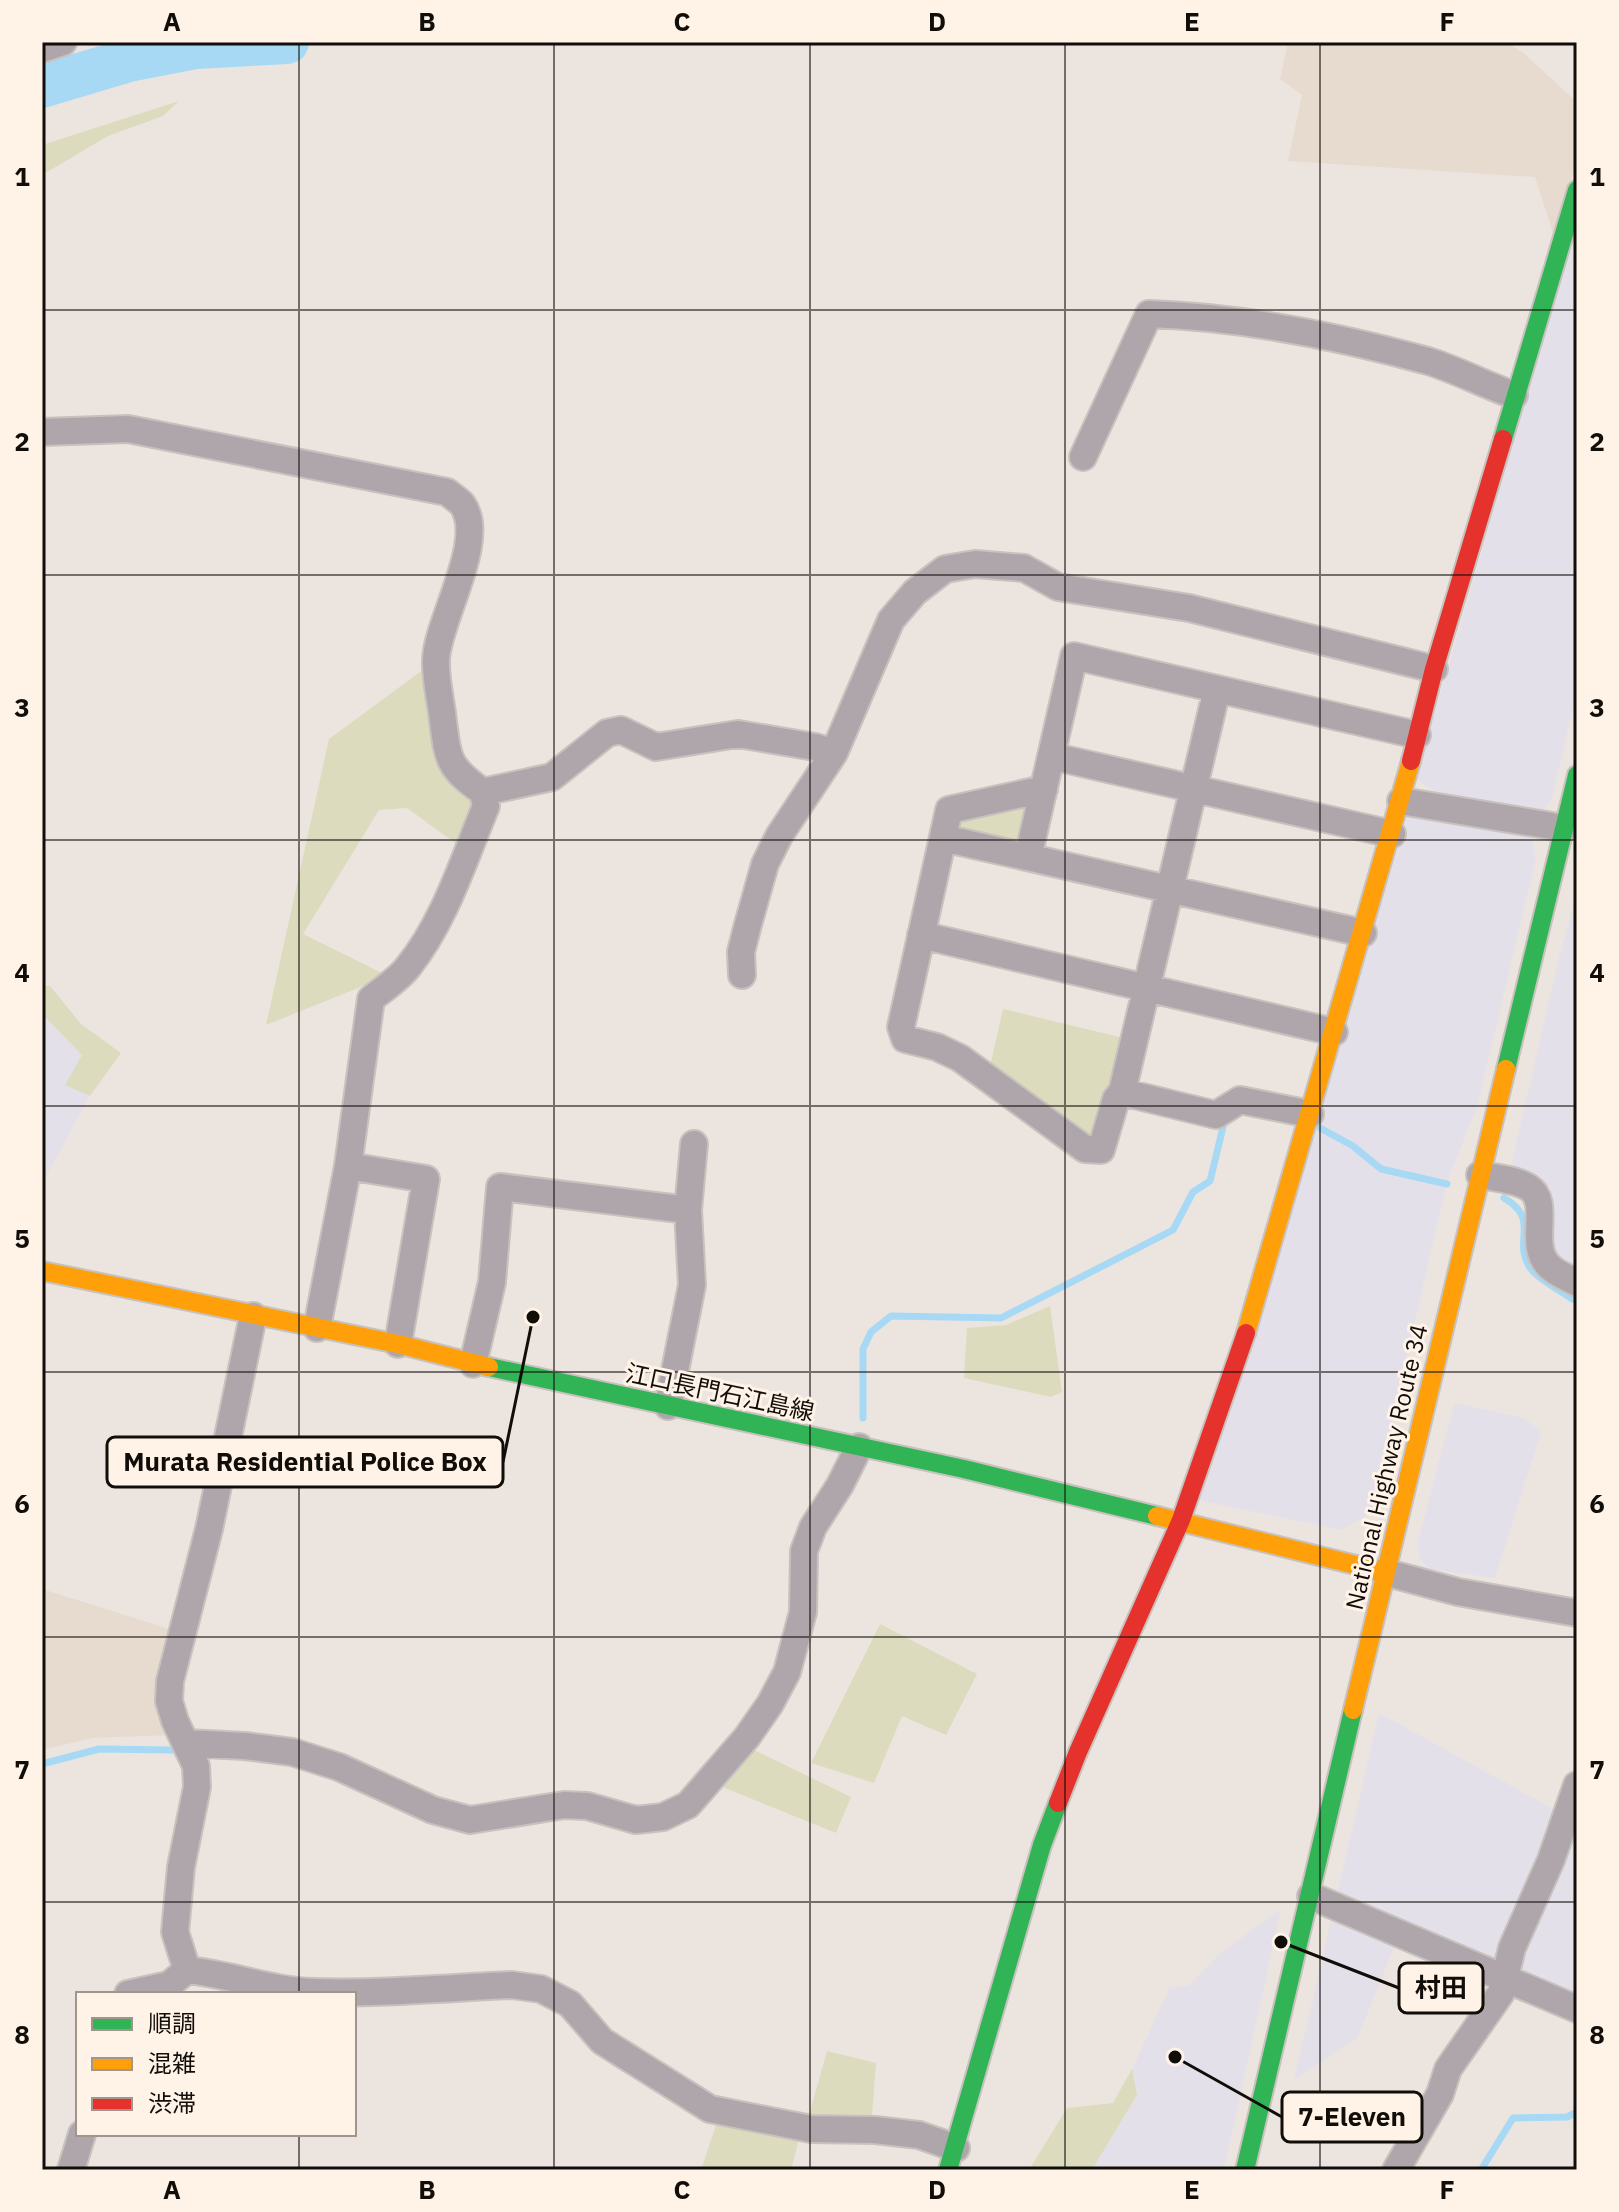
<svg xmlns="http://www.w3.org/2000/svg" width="1619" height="2212" viewBox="0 0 1619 2212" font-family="'IBM Plex Sans','Noto Sans JP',sans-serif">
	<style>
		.commercial { fill: #e4e0e9 }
		.built { fill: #e7dace }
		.green { fill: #dcdbbe }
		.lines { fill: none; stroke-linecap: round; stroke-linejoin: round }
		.stream { stroke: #a7d9f5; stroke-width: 7 }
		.river { stroke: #a7d9f5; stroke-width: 44 }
		.street-casing { stroke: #c8c2be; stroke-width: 30 }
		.fast-casing { stroke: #c8c2be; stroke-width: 22 }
		.slow-casing { stroke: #c8c2be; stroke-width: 22 }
		.jam-casing { stroke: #c8c2be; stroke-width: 22 }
		.street { stroke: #afa6ac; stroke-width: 26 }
		.fast { stroke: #30b455; stroke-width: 18 }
		.slow { stroke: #ff9f0a; stroke-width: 18 }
		.jam { stroke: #e5322d; stroke-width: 18 }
		.grid { fill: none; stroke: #110d09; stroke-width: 2; stroke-opacity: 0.55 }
		.labels { text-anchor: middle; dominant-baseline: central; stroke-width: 6; stroke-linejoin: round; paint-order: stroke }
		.street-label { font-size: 24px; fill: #110d09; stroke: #fff2e7 }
		.leader { fill: none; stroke: #110d09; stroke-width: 3 }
		.callout-dot { fill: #110d09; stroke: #fff2e7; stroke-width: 3 }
		.callout { fill: #fff2e7; stroke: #110d09; stroke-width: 3 }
		.callout-label { font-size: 26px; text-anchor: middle; font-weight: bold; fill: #110d09 }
		.neatline { fill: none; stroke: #110d09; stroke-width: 3 }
		.grid-label { font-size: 26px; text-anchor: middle; font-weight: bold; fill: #110d09 }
	</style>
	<rect width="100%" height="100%" fill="#ece5df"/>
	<path class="commercial" d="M 1577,218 L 1577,690 L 1552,798 L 1542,812 L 1443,797 L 1416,779 Z
		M 1408,816 L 1521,831 L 1531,836 L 1536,859 L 1477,1107 L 1447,1182 L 1371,1513 L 1342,1530 L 1197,1500 Z
		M 1577,893 L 1577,1271 L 1559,1259 L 1551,1246 L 1551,1189 L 1538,1175 L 1511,1166 L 1558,961 Z
		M 42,1014 L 82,1055 L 66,1085 L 90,1096 L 42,1184 Z
		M 1454,1403 L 1524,1418 L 1541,1432 L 1495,1578 L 1429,1569 L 1420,1559 L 1417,1546 Z
		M 1379,1713 L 1559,1812 L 1488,1984 L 1394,1947 L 1358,2037 L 1294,2080 Z
		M 1577,1806 L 1577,1998 L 1518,1974 L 1519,1946 Z
		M 1281,1909 L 1224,2170 L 1092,2170 L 1137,2095 L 1132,2069 L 1169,1989 L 1190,1985 L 1219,1954 Z"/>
	<path class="built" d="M 1288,42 L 1506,42 L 1522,52 L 1577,102 L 1577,160 L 1554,236 L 1535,177 L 1288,161 L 1302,95 L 1280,79 Z
		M 42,1589 L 179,1632 L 172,1735 L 92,1738 L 42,1750 Z"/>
	<path class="green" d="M 179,101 L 163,116 L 108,136 L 42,175 L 42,145 Z
		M 424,669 L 440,769 L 476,803 L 459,846 L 407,808 L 379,810 L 303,934 L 388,976 L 266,1025 L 329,739 Z
		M 1024,801 L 1031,809 L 1023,840 L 1016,845 L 956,833 L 958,815 Z
		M 42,985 L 50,986 L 81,1024 L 121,1053 L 90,1096 L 65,1085 L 82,1055 L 42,1014 Z
		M 1003,1009 L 1128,1039 L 1114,1085 L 1104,1094 L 1099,1130 L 1087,1138 L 989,1071 Z
		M 1050,1306 L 1062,1392 L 1051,1397 L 964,1378 L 967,1328 L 1006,1325 Z
		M 880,1624 L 977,1674 L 946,1735 L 902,1716 L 874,1783 L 811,1763 Z
		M 750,1748 L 851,1797 L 836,1833 L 720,1786 Z
		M 827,2051 L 876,2063 L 872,2116 L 809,2115 Z
		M 1132,2069 L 1137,2095 L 1092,2170 L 1029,2170 L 1067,2108 L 1113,2103 Z
		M 717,2122 L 799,2139 L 791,2170 L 701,2170 Z"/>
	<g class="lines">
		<path class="stream" d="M 1320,1128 L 1353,1146 L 1381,1169 L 1447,1184
			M 1504,1198 C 1542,1220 1511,1242 1531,1269 C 1540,1281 1560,1290 1572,1299 L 1577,1300
			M 863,1418 L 863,1349 L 871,1332 L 891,1316 L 1001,1318 L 1173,1230 L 1193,1192 L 1210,1181 L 1224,1123 L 1229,1119
			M 42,1764 L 99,1749 L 172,1750
			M 1481,2170 L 1513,2118 L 1567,2117 L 1577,2112"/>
		<path class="river" d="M 42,86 L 129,60 L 196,47 L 287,42"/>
		<defs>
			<path id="street" d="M 42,49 L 63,42
				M 42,432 L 128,429 L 447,492 C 452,496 458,500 462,504 C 488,539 438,619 436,659 C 435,679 441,701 443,721 C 448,761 449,768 483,792 L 486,806 C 464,859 445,921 408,967 C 399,979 383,989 371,999 L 348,1166 L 317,1328
				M 1083,457 L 1149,314 C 1244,317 1337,336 1428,361 C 1457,370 1485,385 1514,395
				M 1217,689 L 1122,1092 L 1216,1115 L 1240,1100 L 1310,1114
				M 1051,756 L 1392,834
				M 1044,789 L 949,810 L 901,1027 L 905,1039 L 937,1047 L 960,1058 L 1085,1149 L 1101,1150 L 1116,1099 L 1122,1092
				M 483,792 L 552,777 L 607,733 L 621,730 L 656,747 L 738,734 L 815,747 L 834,753
				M 1401,801 L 1564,828
				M 943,838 L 1363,933
				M 1028,857 L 1074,656 L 1417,735
				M 921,935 L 1334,1032
				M 742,975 L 741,952 L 747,928 L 765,864 L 779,836 L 834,753 L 891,620 L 915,592 L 945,569 L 975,564 L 1024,568 L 1058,587 L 1189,608 L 1434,669
				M 348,1166 L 426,1179 L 398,1344
				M 1480,1175 C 1496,1178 1514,1179 1528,1187 C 1553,1202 1526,1246 1550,1267 C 1557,1274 1569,1278 1577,1283
				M 473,1364 L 492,1282 L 500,1187 L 688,1210
				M 668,1406 L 692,1285 L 688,1210 L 694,1144
				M 1384,1572 L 1458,1592 L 1577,1613
				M 186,1743 L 245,1746 L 292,1752 L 339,1767 L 433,1810 L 470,1820 L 564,1805 L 587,1806 L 636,1820 L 663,1817 L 688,1805 L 747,1737 L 770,1704 L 787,1672 L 803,1612 L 804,1551 L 813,1527 L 840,1485 L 859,1447
				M 1311,1896 L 1577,2009
				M 187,1970 L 175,1932 L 181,1867 L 197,1787 L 196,1766 L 175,1721 L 169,1701 L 170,1681 L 209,1529 L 253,1316
				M 128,1994 L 169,1985 L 187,1970 C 230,1974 271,1991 314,1992 C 380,1994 447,1988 512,1985 L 541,1989 L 570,2004 L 602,2041 L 710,2109 L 811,2129 L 875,2130 L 919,2135 L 956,2148
				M 71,2170 L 82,2134
				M 1396,2170 L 1440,2094 L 1448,2069 L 1501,1993 L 1512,1948 L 1551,1860 L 1577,1785"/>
			<path id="fast" d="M 1503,439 L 1577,190
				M 1506,1069 L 1577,775
				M 489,1367 L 964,1469 L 1157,1516
				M 948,2170 L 1042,1845 L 1058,1803
				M 1245,2170 L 1353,1710"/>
			<path id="slow" d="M 42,1271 L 398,1344 L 489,1367
				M 1246,1333 L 1411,761
				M 1157,1516 L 1384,1572
				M 1353,1710 L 1506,1069"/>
			<path id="jam" d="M 1411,761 L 1434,669 L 1503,439
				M 1058,1803 L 1078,1752 L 1181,1520 L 1246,1333"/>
		</defs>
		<use href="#street" class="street-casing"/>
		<use href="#fast" class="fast-casing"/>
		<use href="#slow" class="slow-casing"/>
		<use href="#jam" class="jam-casing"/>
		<use href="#street" class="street"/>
		<use href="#fast" class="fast"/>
		<use href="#slow" class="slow"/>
		<use href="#jam" class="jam"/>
	</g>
	<path class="grid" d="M 299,42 L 299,1994M 554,42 L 554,2170M 810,42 L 810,2170M 1065,42 L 1065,2170M 1320,42 L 1320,2170M 42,310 L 1577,310M 42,575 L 1577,575M 42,840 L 1577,840M 42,1106 L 1577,1106M 42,1372 L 1577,1372M 42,1637 L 1577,1637M 42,1902 L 1577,1902M 299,2134 L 299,2170"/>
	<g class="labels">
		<g class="street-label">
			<text transform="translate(720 1392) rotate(12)">江口長門石江島線</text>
			<text transform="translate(1386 1467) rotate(-77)">National Highway Route 34</text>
		</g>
	</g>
	<path class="leader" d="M533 1317L503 1462M1281 1942L1399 1988M1175 2057L1282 2117"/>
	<g class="callout-dot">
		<circle cx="533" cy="1317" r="8"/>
		<circle cx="1281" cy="1942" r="8"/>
		<circle cx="1175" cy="2057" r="8"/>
	</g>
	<g class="callout">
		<rect x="107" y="1437" width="396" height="50" rx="8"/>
		<rect x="1399" y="1963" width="84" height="50" rx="8"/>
		<rect x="1282" y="2092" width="140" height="50" rx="8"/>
	</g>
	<g class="callout-label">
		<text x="305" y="1471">Murata Residential Police Box</text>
		<text x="1441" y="1997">村田</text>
		<text x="1352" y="2126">7-Eleven</text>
	</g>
	<rect width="1619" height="2212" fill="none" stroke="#fff2e7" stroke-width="88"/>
	<rect x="76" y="1992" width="280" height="144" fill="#fff2e7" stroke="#a0968e" stroke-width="2"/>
	<rect x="92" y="2018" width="40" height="12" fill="#30b455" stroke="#a0968e" stroke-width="2"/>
	<text x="148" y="2032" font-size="24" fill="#110d09">順調</text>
	<rect x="92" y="2058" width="40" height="12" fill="#ff9f0a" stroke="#a0968e" stroke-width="2"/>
	<text x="148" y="2072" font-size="24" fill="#110d09">混雑</text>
	<rect x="92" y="2098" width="40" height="12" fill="#e5322d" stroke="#a0968e" stroke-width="2"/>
	<text x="148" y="2112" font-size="24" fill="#110d09">渋滞</text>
	<rect x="44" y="44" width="1531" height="2124" class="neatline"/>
	<g class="grid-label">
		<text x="172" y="31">A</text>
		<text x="427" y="31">B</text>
		<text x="682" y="31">C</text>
		<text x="937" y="31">D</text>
		<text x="1192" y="31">E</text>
		<text x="1447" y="31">F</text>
		<text x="22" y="186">1</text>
		<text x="1597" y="186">1</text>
		<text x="22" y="451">2</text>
		<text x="1597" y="451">2</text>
		<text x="22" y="717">3</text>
		<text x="1597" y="717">3</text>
		<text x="22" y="982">4</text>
		<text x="1597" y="982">4</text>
		<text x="22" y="1248">5</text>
		<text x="1597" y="1248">5</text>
		<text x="22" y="1513">6</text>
		<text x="1597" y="1513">6</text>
		<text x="22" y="1779">7</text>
		<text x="1597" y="1779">7</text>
		<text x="22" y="2044">8</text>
		<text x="1597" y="2044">8</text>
		<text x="172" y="2199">A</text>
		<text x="427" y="2199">B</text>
		<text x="682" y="2199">C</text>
		<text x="937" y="2199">D</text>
		<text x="1192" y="2199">E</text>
		<text x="1447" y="2199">F</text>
	</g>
</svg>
